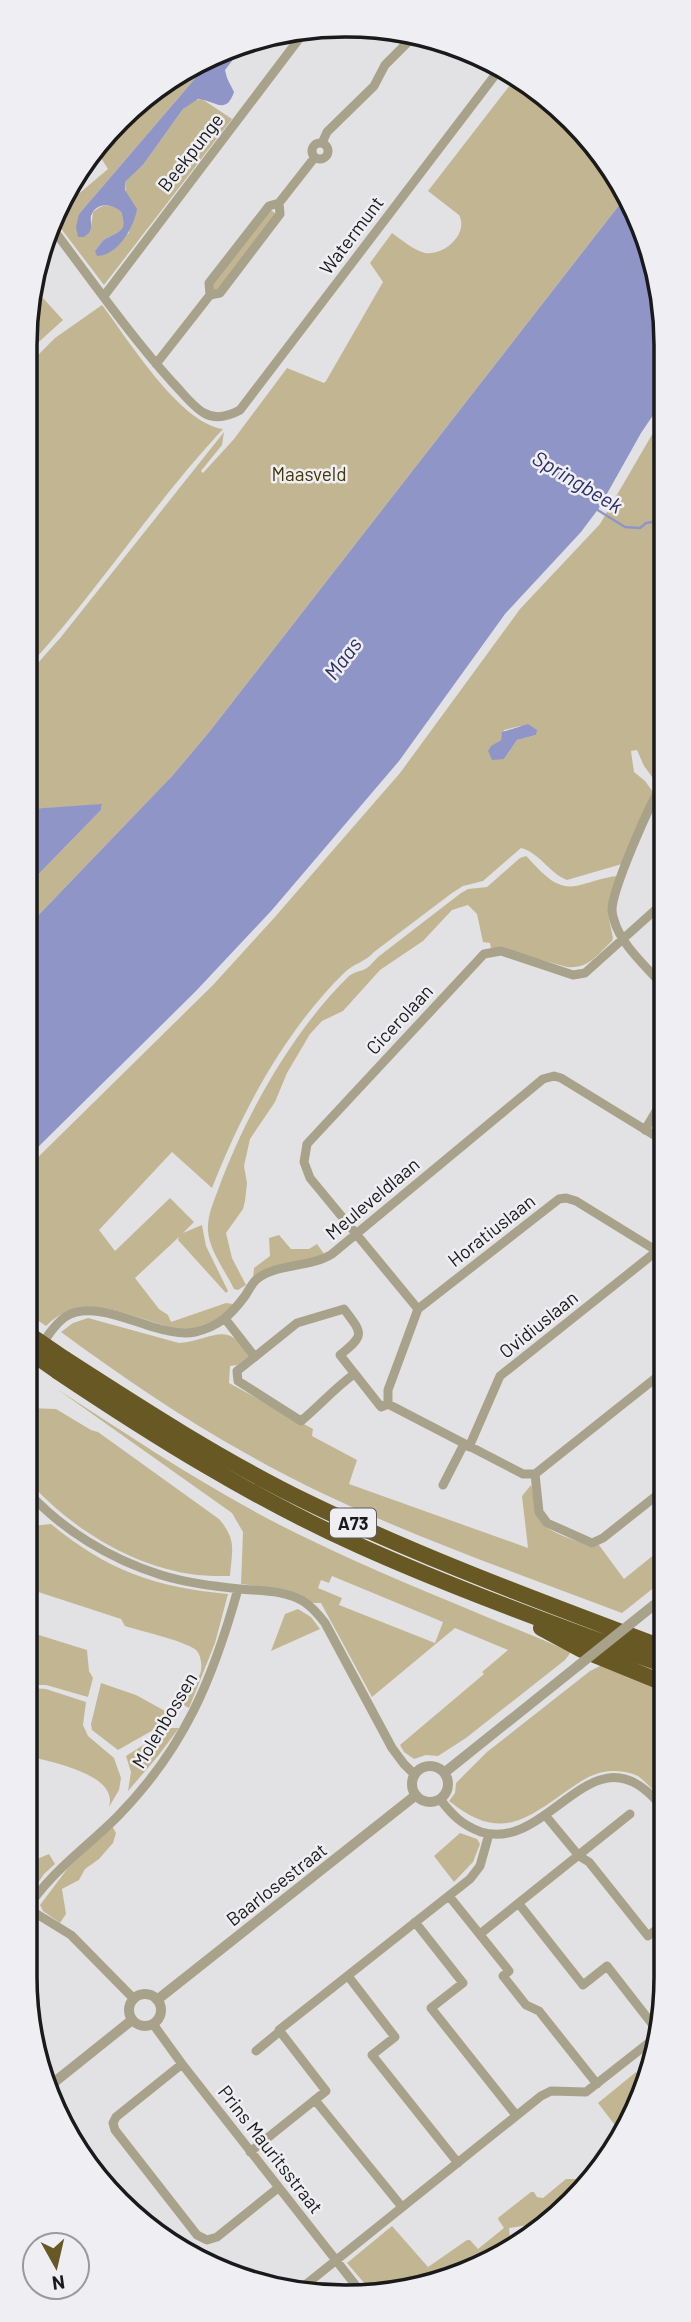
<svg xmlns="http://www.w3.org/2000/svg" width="691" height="2322" viewBox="0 0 691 2322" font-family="Barlow,sans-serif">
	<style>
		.green { fill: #c2b692; fill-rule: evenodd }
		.water { fill: #9095c7 }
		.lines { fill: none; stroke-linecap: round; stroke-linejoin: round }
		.stream { stroke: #9095c7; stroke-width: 2.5 }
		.minor { stroke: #a9a28b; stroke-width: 9 }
		.tertiary { stroke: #a9a28b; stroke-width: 10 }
		.motorway { stroke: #685824; stroke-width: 16 }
		.tertiary-bridge { stroke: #a9a28b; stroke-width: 10 }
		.motorway-bridge { stroke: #685824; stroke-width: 16 }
		.labels { text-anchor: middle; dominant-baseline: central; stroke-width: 5; stroke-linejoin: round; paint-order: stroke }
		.shield { fill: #efeff3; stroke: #5a5a5c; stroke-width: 2 }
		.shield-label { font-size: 18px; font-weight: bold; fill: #1a1a1b }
		.street-label { font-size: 19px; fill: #1a1a1b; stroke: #efeff3 }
		.park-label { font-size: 19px; fill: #43360a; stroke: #efeff3 }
		.water-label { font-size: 21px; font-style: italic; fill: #2e2e6a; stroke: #efeff3 }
		.rim { fill: none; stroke: #1a1a1b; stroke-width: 3.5 }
	</style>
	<rect width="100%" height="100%" fill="#e2e2e5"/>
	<path class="green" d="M 210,61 L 79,214 L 86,236 L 91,228 L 93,212 C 102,204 112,202 121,212 C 127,230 121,231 107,238 C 102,240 98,247 95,251 L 129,233 L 125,182 L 143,165 L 183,109 L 192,101 L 202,99 L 232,119 L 104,285 L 56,222 L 62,208 L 108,169 L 96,150 L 110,136 L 154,104 L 183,72 Z
		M 517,76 L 573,119 L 627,195 L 210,731 L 173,775 L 28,926 L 28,885 L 101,810 L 102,805 L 29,809 L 29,673 L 61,637 L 224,432 L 222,445 L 201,471 L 203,473 L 234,439 L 287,368 L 324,383 L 326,381 L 383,282 L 370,263 L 392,233 C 402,240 413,250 425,253 C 444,256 469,234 459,215 L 428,191 Z
		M 271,210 L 276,214 L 220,290 L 214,290 L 213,283 Z
		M 31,285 L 63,320 L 30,350 Z
		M 102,305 C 128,339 179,423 223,429 C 153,504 98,591 29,666 L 30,363 L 55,338 Z
		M 664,414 L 663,778 L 653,778 L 644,766 L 637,750 L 631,751 L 634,772 L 645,781 L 653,792 L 622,864 L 567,880 C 549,873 540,853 521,848 L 483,881 L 463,886 L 452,893 L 374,952 C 364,963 354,963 344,973 C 285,1031 242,1111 212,1188 L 172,1152 L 99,1230 L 115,1251 L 170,1198 L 194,1222 L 183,1233 L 202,1225 L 206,1246 L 228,1291 L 226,1293 L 178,1240 L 179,1237 L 135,1278 L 159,1309 L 168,1315 L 171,1322 L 226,1303 L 233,1304 C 221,1321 201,1329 180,1329 C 135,1321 85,1286 46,1326 L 27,1313 L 27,1168 L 213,985 L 274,918 L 400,773 L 520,609 L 600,524 ZM 520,726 L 536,735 L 517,740 L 504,759 L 492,746 L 501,740 L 504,730 Z
		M 526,856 C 542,872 556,892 580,885 C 593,882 604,877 618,876 L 620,878 L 608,914 L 613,938 L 612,941 C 597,955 589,969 567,967 L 498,948 L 491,948 L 490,943 L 483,942 L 477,914 L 468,905 L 452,910 L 423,941 L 380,970 L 343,1011 L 322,1021 L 310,1034 L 287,1073 L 275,1102 L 250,1139 L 244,1166 L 247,1183 L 245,1201 L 243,1209 L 226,1233 L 232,1258 L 246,1285 L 238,1290 L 234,1289 C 226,1272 209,1250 208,1231 C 207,1217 213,1203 218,1190 C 245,1116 292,1032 348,977 C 354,971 361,972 367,968 C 371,965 375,960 378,957 L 461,893 L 468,889 L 487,887 L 520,858 Z
		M 279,1235 L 291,1249 L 309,1249 L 317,1244 L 325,1255 L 253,1280 L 254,1268 L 270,1256 L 269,1238 Z
		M 88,1318 L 179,1343 C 214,1340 225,1319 250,1355 L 237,1365 L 230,1366 L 229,1383 L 313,1429 L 312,1436 L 357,1460 L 349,1484 L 528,1548 L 522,1496 L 531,1485 C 535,1496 534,1513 542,1523 C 549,1533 587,1546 599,1545 L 624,1579 L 661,1549 L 661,1582 L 622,1613 C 496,1565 365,1521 247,1454 C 182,1418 121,1376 61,1332 L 73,1323 Z
		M 57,1389 C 136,1440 214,1493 298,1534 C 387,1578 480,1613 571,1652 L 565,1660 L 466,1738 L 438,1756 L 426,1755 L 414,1759 L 404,1752 L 400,1745 L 484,1674 L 482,1672 L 508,1650 L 455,1628 L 372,1697 L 321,1603 L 313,1603 L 287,1590 L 241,1584 L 243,1532 L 232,1513 ZM 332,1576 L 443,1622 L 435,1643 L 339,1605 L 342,1598 L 318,1588 L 321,1580 L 329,1583 Z
		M 27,1408 L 56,1409 L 91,1430 L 98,1432 L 219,1519 C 237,1540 232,1550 230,1576 C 219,1576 208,1576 197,1575 C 132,1567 68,1527 26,1478 Z
		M 51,1524 C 108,1571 155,1587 228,1594 L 215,1643 L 189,1708 L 173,1699 C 187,1690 204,1681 201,1662 C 200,1656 199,1651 193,1648 C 177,1639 144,1632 125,1626 L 121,1619 L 26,1588 L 26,1531 L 31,1526 Z
		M 298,1609 L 311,1617 L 320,1629 L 271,1651 L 285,1614 Z
		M 26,1631 L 87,1650 L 89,1671 L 93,1678 L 88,1697 L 46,1685 L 26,1685 Z
		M 602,1665 L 661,1688 L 661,1799 C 654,1791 646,1782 638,1776 C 630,1772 620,1771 612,1771 C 593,1772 583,1780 568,1790 C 523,1822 499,1841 449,1801 L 455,1793 L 456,1783 L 487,1752 L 590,1671 Z
		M 101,1683 L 136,1695 L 176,1717 L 118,1750 L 92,1730 L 91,1724 Z
		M 31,1688 L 46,1689 L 86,1702 L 83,1725 L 88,1736 L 114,1758 L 121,1778 L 119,1790 L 109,1807 C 119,1773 48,1762 25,1755 L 26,1689 Z
		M 170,1728 L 179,1728 L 158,1756 L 128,1791 L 131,1772 L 126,1756 Z
		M 112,1826 L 116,1833 L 113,1843 L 99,1859 L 85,1869 L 79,1880 L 62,1889 L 66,1914 L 60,1923 L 43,1911 L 40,1905 L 68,1868 Z
		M 460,1833 L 477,1839 L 480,1844 L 473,1862 L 454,1882 L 434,1856 Z
		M 49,1854 L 55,1864 L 44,1874 L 25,1902 L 25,1864 Z
		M 636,2072 L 643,2082 L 621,2133 L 598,2103 Z
		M 566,2179 L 590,2179 L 556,2215 L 544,2217 L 543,2223 L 509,2228 L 511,2246 L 429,2286 L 372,2292 L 347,2263 L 392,2226 L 428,2267 L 467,2240 L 470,2240 L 478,2249 L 504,2228 L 498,2219 L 499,2217 L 531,2192 L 534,2192 L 537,2197 L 543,2198 Z"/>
	<path class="water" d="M 242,48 L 225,70 L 227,78 L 234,92 C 226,116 214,100 198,99 L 183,109 L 143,165 L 125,182 L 125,190 L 137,209 C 134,228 117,256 97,256 L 95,251 C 98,247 102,240 107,238 C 121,231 127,230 121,212 C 112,203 96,202 91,216 C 90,220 92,224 91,228 C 90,233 87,235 84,237 L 78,237 L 76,227 L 79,214 L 210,61 Z
		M 627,195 L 634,204 L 664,304 L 664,399 L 641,433 L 599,508 L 581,532 L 505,614 L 399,761 L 272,910 L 195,992 L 27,1158 L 28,926 L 173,775 L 210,731 Z
		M 528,724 L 537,730 L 536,735 L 517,740 L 504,759 L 492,760 L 488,751 L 491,746 L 501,740 L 502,732 Z
		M 102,804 L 101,810 L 28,885 L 29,809 Z"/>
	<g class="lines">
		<path class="stream" d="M 596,509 L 625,527 L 640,528 L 646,523 L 652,522 L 663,529"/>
		<path class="minor" d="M312 151a8 8 0 1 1 16 0a8 8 0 1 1-16 0Z
			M 322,143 L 327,132 L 374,86 L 385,65 L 416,34
			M 53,229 C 92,281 130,335 173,383 C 182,392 193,407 204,413 C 216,420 229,416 240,410 L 502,66
			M 210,295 L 209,283 L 269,206 L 279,203 L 315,157
			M 104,296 L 305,31
			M 156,364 L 210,295 L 220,293 L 280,214 L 279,203
			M 662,985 C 646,966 621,945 614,920 C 613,917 612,913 612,910 C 612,890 650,802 663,784
			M 645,1130 L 662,1101
			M 418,1309 L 559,1199 L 566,1198 L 576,1201 L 662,1254
			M 226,1320 L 255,1357
			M 27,1368 C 38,1352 49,1329 65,1317 C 89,1301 129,1320 153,1327 C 166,1331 181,1335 195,1332 C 218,1327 231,1315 245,1296 C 249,1290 252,1283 257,1279 C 277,1263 310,1268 332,1254 L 543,1079 L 554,1076 L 561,1078 L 662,1140
			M 354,1374 C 334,1389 320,1405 301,1421 L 238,1381 L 237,1371 L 297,1323 L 344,1309 C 363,1334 365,1335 340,1355 L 381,1407 L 388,1404
			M 469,1447 L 500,1376 L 657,1251
			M 535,1474 L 523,1474 L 388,1404 L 388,1390 L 418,1309 L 310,1178 L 304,1162 L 307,1144 L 484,954 L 501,951 L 573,975 L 585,973 L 663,903
			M 535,1474 L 539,1512 L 547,1523 L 592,1543 L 603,1538 L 661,1492
			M 535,1474 L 662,1373
			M 443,1485 L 464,1444
			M 26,1490 C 62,1530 110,1559 161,1575 C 187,1583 213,1586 240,1589 C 261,1591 284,1590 303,1601 C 312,1607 319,1615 325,1623 L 392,1748 L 404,1764 L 415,1775
			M 440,1799 C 452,1815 462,1825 481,1832 C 551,1853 593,1722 661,1806
			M 545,1815 L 579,1856 L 589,1862 L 648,1936 L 661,1926
			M 449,1896 L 509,1971 L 503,1976 L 526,2005 L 539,2011 L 597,2084
			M 519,1904 L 583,1985 L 607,1966 L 660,2034
			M 27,1908 L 71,1935 L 134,1999
			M 25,1912 C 49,1873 86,1848 117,1817 C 184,1749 213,1679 238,1589
			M 415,1922 L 463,1983 L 431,2008 L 516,2115
			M 480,1934 L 630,1814
			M 348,1976 L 395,2037 L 372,2055 L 458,2163
			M 153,2024 L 182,2064 L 357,2287 L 365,2293
			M 256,2051 L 279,2032
			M 182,2064 L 116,2117 L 113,2123 L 115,2130 L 197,2235 L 207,2240 L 217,2237 L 278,2188
			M 315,2100 L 402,2207
			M 250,2152 L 326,2091 L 279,2030 L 470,1879 L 480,1866 L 489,1834
			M 299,2290 L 541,2096 L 551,2091 L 586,2092 L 660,2034"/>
		<path class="tertiary" d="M412 1784a18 18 0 1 1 36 0a18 18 0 1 1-36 0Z
			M 444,1773 L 579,1665
			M129 2010a16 16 0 1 1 32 0a16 16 0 1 1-32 0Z
			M 157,2000 L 416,1795
			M 47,2088 L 132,2020"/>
		<path class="motorway" d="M 65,1359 C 144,1410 223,1461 307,1502 C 422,1558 542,1602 661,1647
			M 57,1371 C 154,1436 253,1498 360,1546 C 458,1590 560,1626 661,1664
			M 541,1628 L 580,1649 L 661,1682"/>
		<path class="tertiary-bridge" d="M 579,1665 L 654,1605"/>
		<path class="motorway-bridge" d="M 27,1333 L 65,1359
			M 27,1350 L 57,1371"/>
	</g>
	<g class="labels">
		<rect class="shield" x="330" y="1508.5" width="46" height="29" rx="5"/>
		<g class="shield-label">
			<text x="353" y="1523">A73</text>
		</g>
		<g class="street-label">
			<text transform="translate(190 152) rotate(-52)">Beekpunge</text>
			<text transform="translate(351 235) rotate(-53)">Watermunt</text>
			<text transform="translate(399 1019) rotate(-47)">Cicerolaan</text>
			<text transform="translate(372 1198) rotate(-40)">Meuleveldlaan</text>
			<text transform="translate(491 1230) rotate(-38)">Horatiuslaan</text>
			<text transform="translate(538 1324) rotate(-39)">Ovidiuslaan</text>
			<text transform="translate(164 1720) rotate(-59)">Molenbossen</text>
			<text transform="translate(276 1884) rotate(-38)">Baarlosestraat</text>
			<text transform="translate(271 2149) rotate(52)">Prins Mauritsstraat</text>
		</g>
		<g class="park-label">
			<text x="309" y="473">Maasveld</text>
		</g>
		<g class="water-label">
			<text transform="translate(578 481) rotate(31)">Springbeek</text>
			<text transform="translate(342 658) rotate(-53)">Maas</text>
		</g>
	</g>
	<path d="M0 0H691V2322H0ZM345 37H346A308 308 0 0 1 654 345V1977A308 308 0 0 1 346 2285H345A308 308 0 0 1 37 1977V345A308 308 0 0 1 345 37Z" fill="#efeff3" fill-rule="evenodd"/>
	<path class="rim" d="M345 37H346A308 308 0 0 1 654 345V1977A308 308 0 0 1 346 2285H345A308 308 0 0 1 37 1977V345A308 308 0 0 1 345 37Z"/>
	<g transform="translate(56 2266) rotate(172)"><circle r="33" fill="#efeff3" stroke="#9a9a9d" stroke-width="2"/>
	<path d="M0-5L12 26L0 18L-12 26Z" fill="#685825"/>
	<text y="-10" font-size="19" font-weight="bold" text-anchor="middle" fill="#1a1a1b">N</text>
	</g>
</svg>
